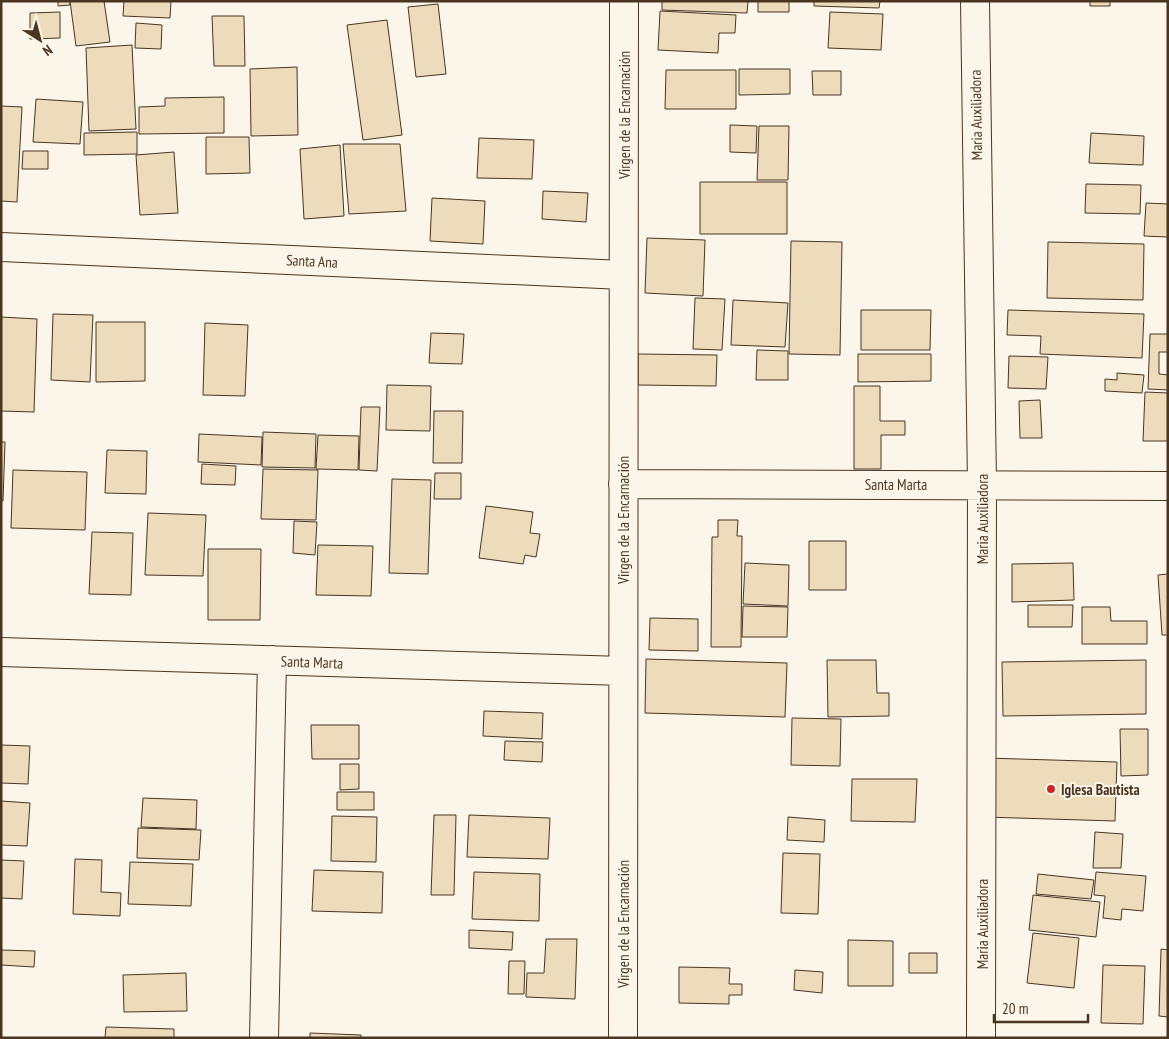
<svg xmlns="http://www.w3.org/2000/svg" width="1169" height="1039" viewBox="0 0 1169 1039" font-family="'PT Sans Narrow',sans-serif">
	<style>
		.building { fill: #ecdcbc; stroke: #4a3520 }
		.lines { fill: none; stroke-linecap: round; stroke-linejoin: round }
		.street-casing { stroke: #4a3520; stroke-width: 30 }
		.street { stroke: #fbf6e9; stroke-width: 28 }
		.poi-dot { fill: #c62828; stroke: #fbf6e9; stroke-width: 2 }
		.labels { text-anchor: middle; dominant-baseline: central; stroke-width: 4; stroke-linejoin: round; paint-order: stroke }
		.street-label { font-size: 15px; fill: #4a3520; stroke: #fbf6e9 }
		.poi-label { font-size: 15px; font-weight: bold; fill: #4a3520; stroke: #fbf6e9; text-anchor: start }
	</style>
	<rect width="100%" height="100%" fill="#fbf6e9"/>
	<path class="building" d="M 58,1 L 70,1 L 70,5 L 58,6 Z
		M 70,1 L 104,1 L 110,42 L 76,46 Z
		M 124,1 L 171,1 L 170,18 L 123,16 Z
		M 662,1 L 748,1 L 747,13 L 662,10 Z
		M 758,1 L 789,1 L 789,12 L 758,12 Z
		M 814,1 L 880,1 L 879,8 L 814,6 Z
		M 1090,1 L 1110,1 L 1110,6 L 1090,6 Z
		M 438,4 L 446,74 L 416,77 L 408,7 Z
		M 660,11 L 736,15 L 735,33 L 719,33 L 718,53 L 658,50 Z
		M 60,12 L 60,38 L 30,39 L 30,13 Z
		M 830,12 L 883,14 L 881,50 L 828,48 Z
		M 212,16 L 244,16 L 245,66 L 214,66 Z
		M 387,20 L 402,135 L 363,140 L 347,25 Z
		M 136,23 L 162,25 L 161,49 L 135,48 Z
		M 132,45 L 136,129 L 89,131 L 86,48 Z
		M 297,67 L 298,135 L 251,136 L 250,69 Z
		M 739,69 L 790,69 L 790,94 L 739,95 Z
		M 666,70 L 736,70 L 736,109 L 665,109 Z
		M 812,71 L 841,71 L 841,95 L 813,95 Z
		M 224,97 L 224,133 L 139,134 L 139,107 L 165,106 L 165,98 Z
		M 36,99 L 83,102 L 80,144 L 33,142 Z
		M 1,106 L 22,107 L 17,202 L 1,201 Z
		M 730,125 L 757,126 L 756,153 L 730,152 Z
		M 759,126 L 789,126 L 788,180 L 757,180 Z
		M 137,132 L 137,154 L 84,155 L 84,133 Z
		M 1091,133 L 1144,136 L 1143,165 L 1089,163 Z
		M 206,137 L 249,137 L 250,173 L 206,174 Z
		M 479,138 L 534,140 L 532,179 L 477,178 Z
		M 343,144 L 400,144 L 406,211 L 349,214 Z
		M 340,145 L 344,216 L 304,219 L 300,149 Z
		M 23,151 L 48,151 L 48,169 L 22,169 Z
		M 174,152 L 178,213 L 140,215 L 136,155 Z
		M 700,182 L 787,182 L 787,234 L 700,234 Z
		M 1086,184 L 1141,185 L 1140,214 L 1085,213 Z
		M 543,191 L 588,193 L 586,222 L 542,219 Z
		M 432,198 L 485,201 L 483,244 L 430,241 Z
		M 1146,203 L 1168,204 L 1168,237 L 1144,236 Z
		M 647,238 L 705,240 L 703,296 L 645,293 Z
		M 791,241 L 842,242 L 840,355 L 789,354 Z
		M 1048,242 L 1144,244 L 1143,300 L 1047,298 Z
		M 695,298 L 725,299 L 722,350 L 693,349 Z
		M 733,300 L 788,303 L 785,347 L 731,345 Z
		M 861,310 L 931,310 L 930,350 L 861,350 Z
		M 1008,310 L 1144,314 L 1142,358 L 1040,354 L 1041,336 L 1007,335 Z
		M 53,314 L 93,315 L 90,382 L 51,380 Z
		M 1,317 L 37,319 L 34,412 L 1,411 Z
		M 96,322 L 145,322 L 145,381 L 96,382 Z
		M 205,323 L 248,325 L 245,396 L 203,395 Z
		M 431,333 L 464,334 L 462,364 L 429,363 Z
		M 1150,334 L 1168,334 L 1168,352 L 1159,352 L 1159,374 L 1168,375 L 1168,390 L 1148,389 Z
		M 757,350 L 788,351 L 788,380 L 756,380 Z
		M 638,354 L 717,355 L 716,386 L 638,385 Z
		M 858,354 L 931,354 L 931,381 L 858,382 Z
		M 1009,356 L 1048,357 L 1046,389 L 1008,388 Z
		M 1117,373 L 1144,375 L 1142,393 L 1105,391 L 1105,379 L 1117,380 Z
		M 387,385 L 431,386 L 430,431 L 386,430 Z
		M 854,386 L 880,386 L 880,421 L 905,421 L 905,435 L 881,435 L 881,469 L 854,469 Z
		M 1145,392 L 1168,393 L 1168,441 L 1143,441 Z
		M 1040,400 L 1042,438 L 1020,438 L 1019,401 Z
		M 361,407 L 380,407 L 377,471 L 359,470 Z
		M 434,411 L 463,411 L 462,463 L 433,463 Z
		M 263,432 L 316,434 L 315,468 L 262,467 Z
		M 199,434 L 262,437 L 261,465 L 198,462 Z
		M 318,435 L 359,436 L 358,470 L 316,469 Z
		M 1,442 L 5,442 L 3,501 L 1,501 Z
		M 107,450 L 147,451 L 146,494 L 105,493 Z
		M 202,464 L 236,466 L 235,485 L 201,484 Z
		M 263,469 L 318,470 L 316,520 L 261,519 Z
		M 13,470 L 87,472 L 85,530 L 11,528 Z
		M 435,473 L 461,473 L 461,499 L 434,499 Z
		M 392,479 L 431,480 L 428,574 L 389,573 Z
		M 486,506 L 533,512 L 530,533 L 540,534 L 536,557 L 525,555 L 523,564 L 479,558 Z
		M 148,513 L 206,515 L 203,576 L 145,575 Z
		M 718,520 L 738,520 L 737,536 L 742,536 L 741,647 L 711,647 L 712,537 L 718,537 Z
		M 294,521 L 317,522 L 315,555 L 293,553 Z
		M 92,532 L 133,533 L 131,595 L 89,594 Z
		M 809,541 L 846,541 L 846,590 L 809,590 Z
		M 318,545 L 373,546 L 371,596 L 316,595 Z
		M 208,549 L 261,549 L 260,620 L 208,620 Z
		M 745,563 L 789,565 L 788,606 L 743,604 Z
		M 1073,563 L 1074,600 L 1012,602 L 1012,564 Z
		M 1168,574 L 1168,635 L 1162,635 L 1158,575 Z
		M 1028,605 L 1073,605 L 1072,627 L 1028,627 Z
		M 743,606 L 788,607 L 787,637 L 742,637 Z
		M 1082,607 L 1110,607 L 1111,621 L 1147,621 L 1147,644 L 1082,644 Z
		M 650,618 L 698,619 L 698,651 L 649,650 Z
		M 646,659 L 787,663 L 785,717 L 645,713 Z
		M 827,660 L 876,660 L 877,693 L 889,693 L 889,716 L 828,717 Z
		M 1146,660 L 1146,714 L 1003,716 L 1002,662 Z
		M 484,711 L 543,713 L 542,739 L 483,736 Z
		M 792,718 L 841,719 L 840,766 L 791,765 Z
		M 311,725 L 359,725 L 359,759 L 312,759 Z
		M 1120,729 L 1148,729 L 1148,775 L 1121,776 Z
		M 505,741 L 543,742 L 542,762 L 504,760 Z
		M 1,745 L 30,746 L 28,784 L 1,783 Z
		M 986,758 L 1117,762 L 1115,821 L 984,817 Z
		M 340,764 L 359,764 L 359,789 L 340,790 Z
		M 852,779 L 917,779 L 915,822 L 851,821 Z
		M 337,792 L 374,792 L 374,810 L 337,810 Z
		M 143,798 L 197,800 L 196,829 L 141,827 Z
		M 1,801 L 30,803 L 27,846 L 1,845 Z
		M 434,815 L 456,815 L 454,895 L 431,895 Z
		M 469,815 L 550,818 L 548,859 L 467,857 Z
		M 332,816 L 377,817 L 376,862 L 331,861 Z
		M 788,817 L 825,820 L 824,842 L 787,840 Z
		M 138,828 L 201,830 L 199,860 L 137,858 Z
		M 1095,832 L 1123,834 L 1121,868 L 1093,868 Z
		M 783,853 L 820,854 L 818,914 L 781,913 Z
		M 75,859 L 102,860 L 101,892 L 121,893 L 120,916 L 73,914 Z
		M 1,860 L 24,861 L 22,899 L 1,898 Z
		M 130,862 L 193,864 L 191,906 L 128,904 Z
		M 314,870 L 383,872 L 382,913 L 312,911 Z
		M 474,872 L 540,874 L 539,921 L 472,919 Z
		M 1096,872 L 1146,876 L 1143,911 L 1122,909 L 1121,920 L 1103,918 L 1105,896 L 1094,895 Z
		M 1038,874 L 1094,880 L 1091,899 L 1036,894 Z
		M 1033,895 L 1100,902 L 1096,937 L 1029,930 Z
		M 469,930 L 513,932 L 512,950 L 469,948 Z
		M 1033,933 L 1079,938 L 1074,988 L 1027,983 Z
		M 546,939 L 577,939 L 575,999 L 526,997 L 527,973 L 544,973 Z
		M 848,940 L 893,941 L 893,986 L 848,986 Z
		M 1161,949 L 1168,950 L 1168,1017 L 1159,1016 Z
		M 1,950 L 35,951 L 34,967 L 1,965 Z
		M 909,953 L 937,953 L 937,973 L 909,973 Z
		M 509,961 L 525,961 L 524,994 L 508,994 Z
		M 1103,965 L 1145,966 L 1143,1024 L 1101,1023 Z
		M 679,967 L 730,968 L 729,984 L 742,984 L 742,995 L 729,995 L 729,1004 L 679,1003 Z
		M 795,970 L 823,972 L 822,993 L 794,990 Z
		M 186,973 L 187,1011 L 124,1012 L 123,975 Z
		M 106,1027 L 174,1029 L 174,1038 L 105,1038 Z
		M 310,1033 L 361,1035 L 361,1038 L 310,1038 Z"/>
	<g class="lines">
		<defs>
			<path id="street" d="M 975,1 L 982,484 L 981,1038
				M 1,247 L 623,275
				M 623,484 L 1168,486
				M 1,652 L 623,671
				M 264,1038 L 272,660
				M 623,1038 L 624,1"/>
		</defs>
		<use href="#street" class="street-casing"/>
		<use href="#street" class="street"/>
	</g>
	<circle class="poi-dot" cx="1051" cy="789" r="5"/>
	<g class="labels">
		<g class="street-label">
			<text transform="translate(624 115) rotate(-90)">Virgen de la Encarnación</text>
			<text transform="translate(976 115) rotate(-91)">Maria Auxiliadora</text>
			<text transform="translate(312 261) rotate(3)">Santa Ana</text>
			<text x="896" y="484">Santa Marta</text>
			<text transform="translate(982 519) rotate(-90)">Maria Auxiliadora</text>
			<text transform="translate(623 520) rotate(-90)">Virgen de la Encarnación</text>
			<text transform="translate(312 662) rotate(2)">Santa Marta</text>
			<text transform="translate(623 924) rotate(-90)">Virgen de la Encarnación</text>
			<text transform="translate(982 924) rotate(-90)">Maria Auxiliadora</text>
		</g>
		<g class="poi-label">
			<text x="1061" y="789">Iglesa Bautista</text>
		</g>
	</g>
	<rect width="1169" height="1039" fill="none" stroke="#4a3520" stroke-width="5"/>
	<g transform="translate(40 40) rotate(144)" stroke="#fbf6e9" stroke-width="4" paint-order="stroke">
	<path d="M0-4L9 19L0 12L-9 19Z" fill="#4a3520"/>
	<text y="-8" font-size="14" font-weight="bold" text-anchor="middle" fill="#4a3520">N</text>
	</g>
	<path d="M994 1014v8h94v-8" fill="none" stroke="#4a3520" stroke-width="2.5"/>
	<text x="1002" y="1014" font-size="15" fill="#4a3520" stroke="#fbf6e9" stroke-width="4" paint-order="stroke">20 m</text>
</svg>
